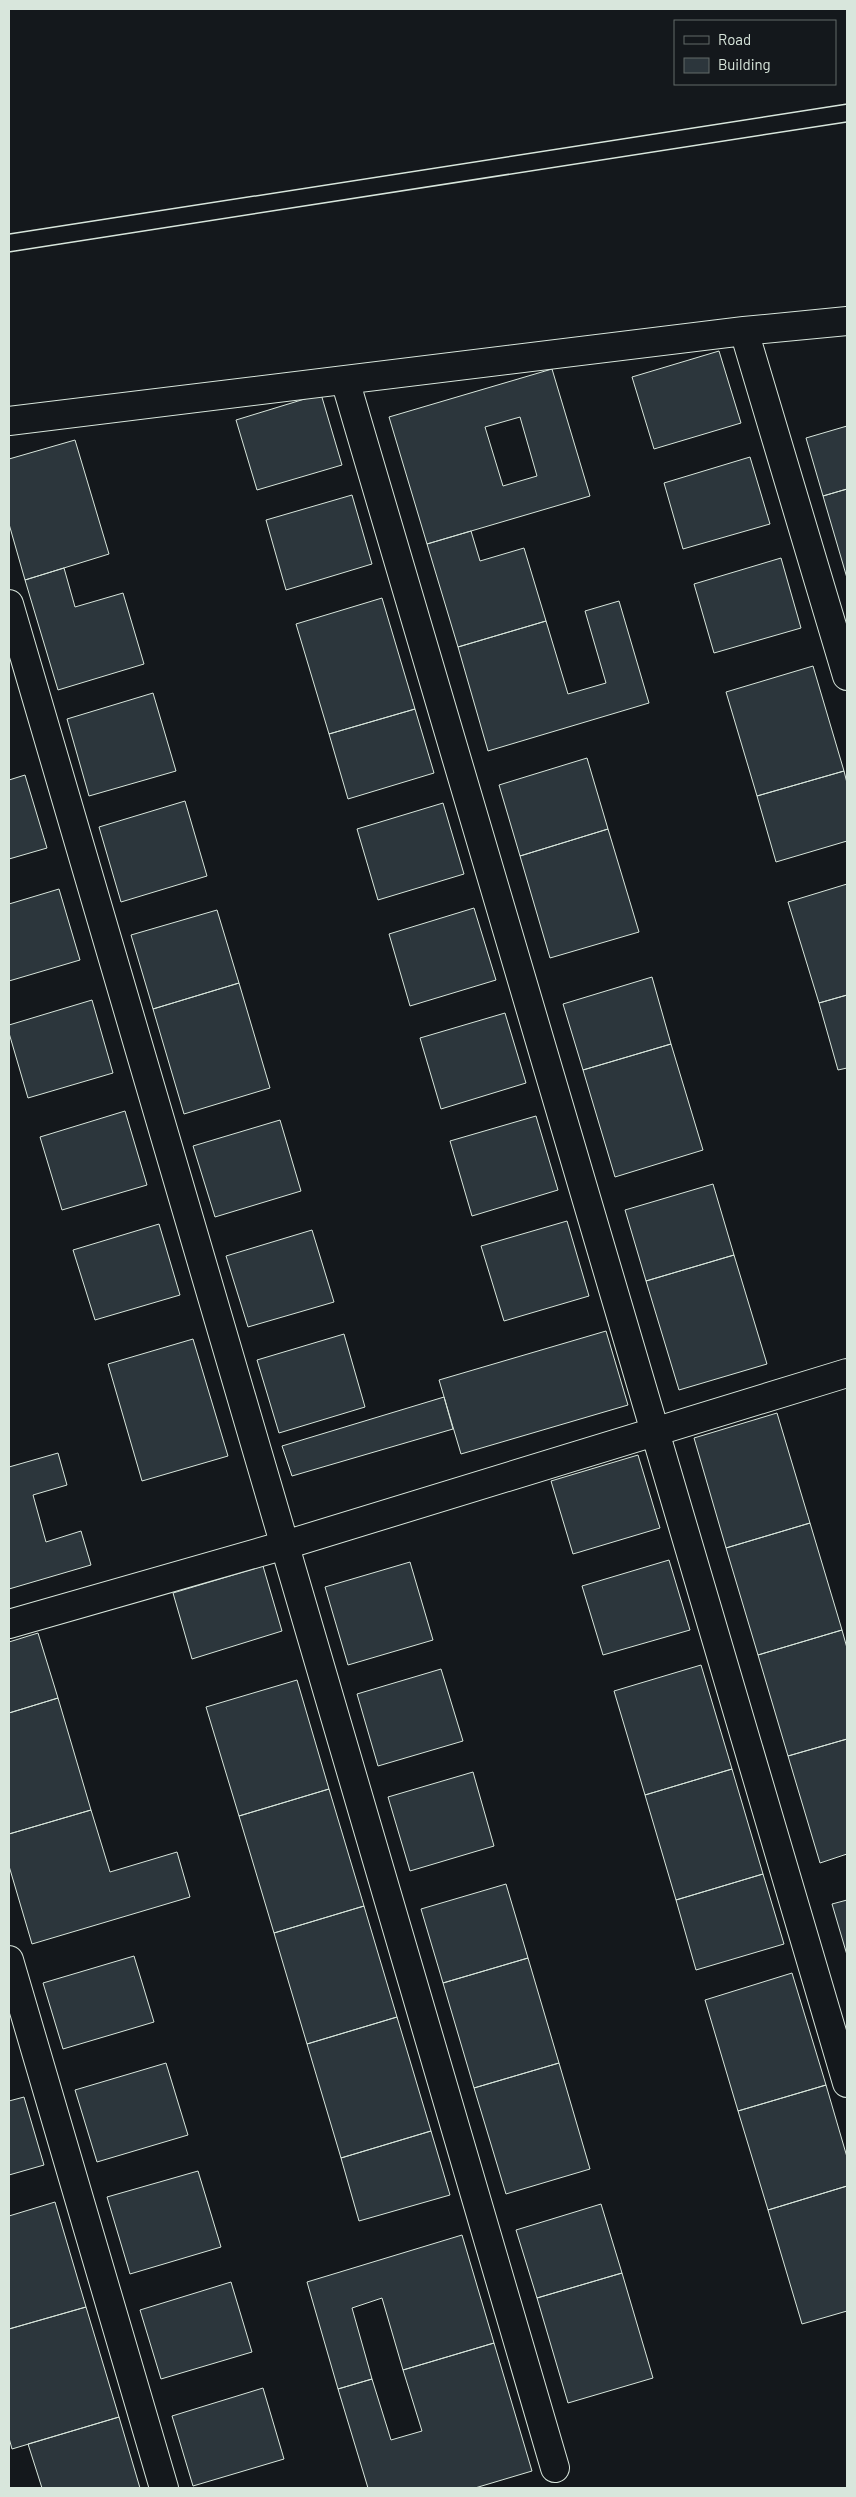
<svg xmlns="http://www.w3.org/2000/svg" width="856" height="2497" viewBox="0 0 856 2497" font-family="Barlow,sans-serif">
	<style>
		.building { fill: #2c363c; stroke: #d8e6dc; fill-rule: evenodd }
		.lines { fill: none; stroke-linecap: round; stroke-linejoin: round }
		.lane-casing { stroke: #d8e6dc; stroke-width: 19 }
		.street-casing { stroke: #d8e6dc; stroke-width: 30 }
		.lane { stroke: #14181c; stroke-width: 16 }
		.street { stroke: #14181c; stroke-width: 28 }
	</style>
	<rect width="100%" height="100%" fill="#14181c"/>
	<path class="building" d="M 719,351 L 741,423 L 654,449 L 632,377 Z
		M 552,369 L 590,496 L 427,544 L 389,417 ZM 520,417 L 537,476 L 503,486 L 485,427 Z
		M 321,394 L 342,465 L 257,490 L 236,420 Z
		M 847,426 L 847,489 L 823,496 L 806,438 Z
		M 75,440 L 109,554 L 25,580 L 9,524 L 9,459 Z
		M 750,457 L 770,524 L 683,549 L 664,483 Z
		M 847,489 L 847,578 L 823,496 Z
		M 352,495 L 372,564 L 286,590 L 266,520 Z
		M 471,531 L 480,561 L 524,548 L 546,621 L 458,647 L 427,544 Z
		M 781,558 L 801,628 L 714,653 L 694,584 Z
		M 64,568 L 75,607 L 123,593 L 144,664 L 58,690 L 25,580 Z
		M 382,598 L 415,709 L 329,734 L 296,624 Z
		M 619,601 L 649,703 L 488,751 L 458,647 L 546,621 L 568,694 L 606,683 L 585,611 Z
		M 813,666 L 844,771 L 757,796 L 726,692 Z
		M 153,693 L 176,771 L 89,796 L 67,719 Z
		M 415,709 L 434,773 L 348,799 L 329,734 Z
		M 587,758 L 608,829 L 520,856 L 499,785 Z
		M 844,771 L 847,783 L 847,841 L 776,862 L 757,796 Z
		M 25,775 L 47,848 L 9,859 L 9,780 Z
		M 185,801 L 207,876 L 121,902 L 99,827 Z
		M 443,803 L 464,874 L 378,900 L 357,829 Z
		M 608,829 L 639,932 L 550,958 L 520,856 Z
		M 847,884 L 847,995 L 819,1003 L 788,902 Z
		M 59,889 L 80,960 L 9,981 L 9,904 Z
		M 474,908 L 496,980 L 410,1006 L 389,934 Z
		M 217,910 L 239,983 L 153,1009 L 131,935 Z
		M 652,977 L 671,1044 L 583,1070 L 563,1004 Z
		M 239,983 L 270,1088 L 184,1114 L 153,1009 Z
		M 847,995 L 847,1068 L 838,1070 L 819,1003 Z
		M 92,1000 L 113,1073 L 28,1098 L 9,1033 L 9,1025 Z
		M 505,1013 L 526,1083 L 441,1109 L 420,1038 Z
		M 671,1044 L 703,1150 L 615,1177 L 583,1070 Z
		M 125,1111 L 147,1185 L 62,1210 L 40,1137 Z
		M 536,1116 L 558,1190 L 472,1216 L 450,1141 Z
		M 280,1120 L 301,1191 L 215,1217 L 193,1146 Z
		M 713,1184 L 734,1255 L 646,1281 L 625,1210 Z
		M 567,1221 L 589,1296 L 504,1321 L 481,1246 Z
		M 159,1224 L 180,1295 L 95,1320 L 73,1250 Z
		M 312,1230 L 334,1302 L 248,1327 L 226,1256 Z
		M 734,1255 L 767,1364 L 679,1390 L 646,1281 Z
		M 606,1331 L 628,1405 L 461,1454 L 439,1380 Z
		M 344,1334 L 365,1407 L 279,1433 L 257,1360 Z
		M 193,1339 L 228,1456 L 142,1481 L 108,1364 Z
		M 444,1397 L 453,1429 L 292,1476 L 282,1446 Z
		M 777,1413 L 810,1523 L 726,1548 L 694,1438 Z
		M 58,1453 L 67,1485 L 33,1495 L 46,1542 L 81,1531 L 91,1565 L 9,1589 L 9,1467 Z
		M 638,1455 L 660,1528 L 573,1554 L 551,1481 Z
		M 810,1523 L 842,1630 L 758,1655 L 726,1548 Z
		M 669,1560 L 690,1630 L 603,1655 L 582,1586 Z
		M 410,1562 L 433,1640 L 348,1665 L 325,1587 Z
		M 263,1566 L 282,1631 L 192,1659 L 173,1593 Z
		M 842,1630 L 847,1648 L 847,1739 L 788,1756 L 758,1655 Z
		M 38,1633 L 58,1698 L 9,1713 L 9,1642 Z
		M 701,1665 L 732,1769 L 645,1795 L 614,1691 Z
		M 441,1669 L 463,1741 L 378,1766 L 357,1694 Z
		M 297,1680 L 329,1789 L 239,1816 L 206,1707 Z
		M 58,1698 L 91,1810 L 9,1834 L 9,1713 Z
		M 847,1739 L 847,1854 L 820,1863 L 788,1756 Z
		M 732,1769 L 763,1874 L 676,1900 L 645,1795 Z
		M 473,1772 L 494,1846 L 410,1871 L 388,1797 Z
		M 329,1789 L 364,1906 L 274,1933 L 239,1816 Z
		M 91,1810 L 110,1872 L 177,1852 L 190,1897 L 32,1944 L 9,1866 L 9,1834 Z
		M 763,1874 L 784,1944 L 696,1970 L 676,1900 Z
		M 506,1884 L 528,1958 L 443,1983 L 421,1909 Z
		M 847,1900 L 847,1955 L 832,1904 Z
		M 364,1906 L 397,2017 L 307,2044 L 274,1933 Z
		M 134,1956 L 154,2022 L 63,2049 L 43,1983 Z
		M 528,1958 L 559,2063 L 474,2088 L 443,1983 Z
		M 792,1973 L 826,2085 L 738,2111 L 705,2000 Z
		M 397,2017 L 431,2131 L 341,2158 L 307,2044 Z
		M 166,2063 L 188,2135 L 97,2162 L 75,2090 Z
		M 559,2063 L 590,2169 L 506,2194 L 474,2088 Z
		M 826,2085 L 847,2157 L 847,2186 L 768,2210 L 738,2111 Z
		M 24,2097 L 44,2165 L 9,2175 L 9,2101 Z
		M 431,2131 L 450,2195 L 359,2221 L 341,2158 Z
		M 198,2171 L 221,2247 L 130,2274 L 107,2197 Z
		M 847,2186 L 847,2311 L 802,2324 L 768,2210 Z
		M 55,2202 L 86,2307 L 9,2329 L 9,2216 Z
		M 601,2204 L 622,2273 L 537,2298 L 516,2230 Z
		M 462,2235 L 494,2343 L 403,2370 L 382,2298 L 352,2308 L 372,2379 L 338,2389 L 307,2282 Z
		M 622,2273 L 653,2378 L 568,2403 L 537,2298 Z
		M 231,2282 L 252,2352 L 161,2379 L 140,2310 Z
		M 86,2307 L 119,2417 L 12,2449 L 9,2438 L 9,2329 Z
		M 494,2343 L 532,2471 L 475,2488 L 368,2488 L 338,2389 L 372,2379 L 391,2440 L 422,2431 L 403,2370 Z
		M 263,2388 L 284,2459 L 193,2486 L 172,2416 Z
		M 119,2417 L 140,2488 L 42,2488 L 28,2444 Z"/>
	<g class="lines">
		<defs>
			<path id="lane" d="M 9,243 L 847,113"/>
			<path id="street" d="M 744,331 L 847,676
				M 345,380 L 847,2083
				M 9,421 L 744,331 L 847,321
				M 9,604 L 555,2468
				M 9,1624 L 285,1545 L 847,1373
				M 9,1960 L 164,2488"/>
		</defs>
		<use href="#lane" class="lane-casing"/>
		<use href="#street" class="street-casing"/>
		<use href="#lane" class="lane"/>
		<use href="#street" class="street"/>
	</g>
	<rect width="856" height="2497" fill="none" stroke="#d8e6dc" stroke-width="20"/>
	<rect x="674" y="20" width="162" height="65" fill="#14181c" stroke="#626a69"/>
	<rect x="684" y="36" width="25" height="8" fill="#14181c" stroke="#626a69"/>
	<text x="718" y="45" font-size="15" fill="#d8e6dc">Road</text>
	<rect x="684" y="58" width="25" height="15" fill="#2c363c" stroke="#626a69"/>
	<text x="718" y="70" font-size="15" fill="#d8e6dc">Building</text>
</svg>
